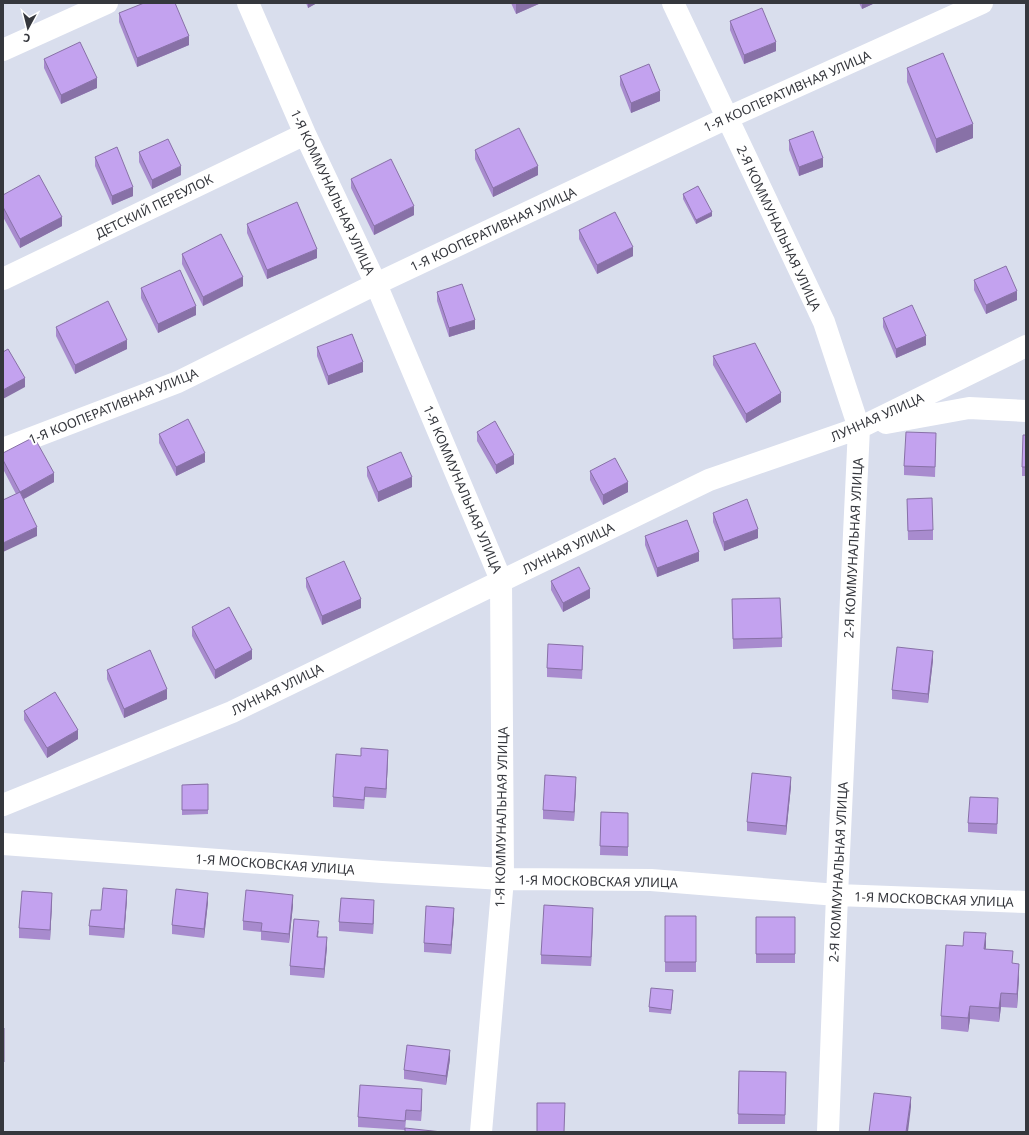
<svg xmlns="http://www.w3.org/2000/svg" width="1029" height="1135" viewBox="0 0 1029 1135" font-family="'Noto Sans',sans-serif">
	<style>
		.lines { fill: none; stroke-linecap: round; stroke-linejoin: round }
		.street { stroke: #fff; stroke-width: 22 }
		.wall { fill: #a88bce }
		.shaded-wall { fill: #8871a7 }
		.building { fill: #c3a2ef; stroke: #8871a7 }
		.labels { text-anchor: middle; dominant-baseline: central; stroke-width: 4; stroke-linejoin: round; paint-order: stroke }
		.street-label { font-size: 13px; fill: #35373d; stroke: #fff }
	</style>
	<rect width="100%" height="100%" fill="#d9deed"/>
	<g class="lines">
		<path class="street" d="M 248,3 L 305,134 L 376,284 L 501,580 L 503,879 L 481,1132
			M 673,3 L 824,322 L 859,428 L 837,895 L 828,1132
			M 3,50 L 107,3
			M 3,279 L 305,134
			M 886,423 L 969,408 L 1026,411
			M 3,449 L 178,382 L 376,284 L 727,118 L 982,3
			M 3,805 L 232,712 L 709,480 L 859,428 L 1026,346
			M 3,844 L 382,872 L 503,879 L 651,880 L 837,895 L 1026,902"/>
	</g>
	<path class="wall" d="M 306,3 L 317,3 L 308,8 Z
		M 511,3 L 541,3 L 516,14 Z
		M 859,3 L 875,3 L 862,9 Z
		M 119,13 L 189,45 L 137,67 L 119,22 Z
		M 730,21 L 776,51 L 744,64 L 730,30 Z
		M 44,59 L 97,88 L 61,104 L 44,68 Z
		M 907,68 L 973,138 L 936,153 L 907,82 Z
		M 620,76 L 660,101 L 631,113 L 620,85 Z
		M 789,140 L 823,167 L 799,176 L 789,150 Z
		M 475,150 L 538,175 L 493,197 L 475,159 Z
		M 139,152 L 181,175 L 152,189 L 139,162 Z
		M 95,157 L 133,196 L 112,205 L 95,166 Z
		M 351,179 L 414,215 L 374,235 L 351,188 Z
		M 683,194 L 712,216 L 696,224 L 683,199 Z
		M 3,195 L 62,226 L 20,248 L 3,217 Z
		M 247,224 L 317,258 L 267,279 L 247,233 Z
		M 579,230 L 633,256 L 597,274 L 579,239 Z
		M 182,254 L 243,286 L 203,306 L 182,264 Z
		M 974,280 L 1017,300 L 986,314 L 974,290 Z
		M 141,288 L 196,315 L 158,333 L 141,298 Z
		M 437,292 L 475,329 L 449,337 L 437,301 Z
		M 883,318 L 926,345 L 896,358 L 883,327 Z
		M 56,327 L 127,349 L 75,374 L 56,336 Z
		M 317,347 L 363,372 L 328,385 L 317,356 Z
		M 713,356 L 781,402 L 746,423 L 713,365 Z
		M 477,432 L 514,464 L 496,474 L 477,441 Z
		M 159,434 L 205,462 L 176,476 L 159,443 Z
		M 1026,435 L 1026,476 L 1022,476 L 1022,467 Z
		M 936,442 L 935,477 L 904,475 L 904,466 Z
		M 3,453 L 54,482 L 24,499 L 37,536 L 16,494 L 3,469 Z
		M 367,467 L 412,487 L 378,502 L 367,476 Z
		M 590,471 L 628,492 L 603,505 L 590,480 Z
		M 907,499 L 933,530 L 933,540 L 908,540 Z
		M 713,513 L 758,538 L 724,551 L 713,522 Z
		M 645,536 L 699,561 L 657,577 L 645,545 Z
		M 306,578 L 361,608 L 322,625 L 306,587 Z
		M 551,581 L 590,598 L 563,612 L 551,590 Z
		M 732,599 L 782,638 L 782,647 L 733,649 Z
		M 192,627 L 252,659 L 215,679 L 192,636 Z
		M 583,655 L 582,679 L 547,677 L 547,668 Z
		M 933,660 L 928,703 L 892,699 L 892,690 Z
		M 107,670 L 167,699 L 124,718 L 107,679 Z
		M 24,711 L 78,739 L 47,758 L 24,720 Z
		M 388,759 L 386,798 L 365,797 L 364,809 L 333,807 L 333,797 Z
		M 208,784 L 208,814 L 182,815 L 182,785 Z
		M 576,786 L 574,821 L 543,819 L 543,810 Z
		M 791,786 L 786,835 L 747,831 L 747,822 Z
		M 998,807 L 997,834 L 968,832 L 968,823 Z
		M 601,812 L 628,813 L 628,856 L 600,855 Z
		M 127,899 L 124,938 L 89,935 L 89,926 L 101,910 Z
		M 208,902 L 204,938 L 172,934 L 172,925 Z
		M 52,903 L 50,940 L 19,938 L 19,928 Z
		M 293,905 L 289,943 L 261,940 L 261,932 L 243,930 L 243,921 Z
		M 374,910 L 373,934 L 339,931 L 339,922 Z
		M 665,916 L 696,916 L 696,972 L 665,972 Z
		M 454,917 L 451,954 L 424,952 L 424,943 Z
		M 593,917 L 591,966 L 541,964 L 541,955 Z
		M 756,917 L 795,917 L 795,963 L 756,963 Z
		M 319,930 L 318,937 L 327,947 L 324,978 L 290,975 L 290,966 Z
		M 986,949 L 1013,964 L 1019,977 L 1017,1008 L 1001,1007 L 999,1022 L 970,1019 L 968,1032 L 941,1029 L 941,1016 Z
		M 673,995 L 671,1014 L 649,1012 L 649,1007 Z
		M 450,1059 L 446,1085 L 404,1079 L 404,1070 Z
		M 739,1071 L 786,1072 L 785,1124 L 738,1124 Z
		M 422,1099 L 421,1121 L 406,1120 L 405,1130 L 358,1127 L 358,1117 Z"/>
	<path class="shaded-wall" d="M 308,3 L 317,3 L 308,8 Z
		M 516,3 L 541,3 L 516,14 Z
		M 862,3 L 875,3 L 862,9 Z
		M 189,36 L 189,45 L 137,67 L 137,58 Z
		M 776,42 L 776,51 L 744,64 L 744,55 Z
		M 97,78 L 97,88 L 61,104 L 61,95 Z
		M 660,91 L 660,101 L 631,113 L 631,103 Z
		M 973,124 L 973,138 L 936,153 L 936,139 Z
		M 823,158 L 823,167 L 799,176 L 799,167 Z
		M 181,166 L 181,175 L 152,189 L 152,180 Z
		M 538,166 L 538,175 L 493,197 L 493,188 Z
		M 133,187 L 133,196 L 112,205 L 112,196 Z
		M 414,206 L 414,215 L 374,235 L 374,226 Z
		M 712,212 L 712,216 L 696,224 L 696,220 Z
		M 62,217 L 62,226 L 20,248 L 20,239 Z
		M 633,247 L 633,256 L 597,274 L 597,265 Z
		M 317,249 L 317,258 L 267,279 L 267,270 Z
		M 243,277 L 243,286 L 203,306 L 203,297 Z
		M 1017,291 L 1017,300 L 986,314 L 986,305 Z
		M 196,306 L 196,315 L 158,333 L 158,324 Z
		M 475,320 L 475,329 L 449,337 L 449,328 Z
		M 926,336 L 926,345 L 896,358 L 896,349 Z
		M 127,340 L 127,349 L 75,374 L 75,365 Z
		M 363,362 L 363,372 L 328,385 L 328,376 Z
		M 25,378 L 25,387 L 3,399 L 3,390 Z
		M 781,393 L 781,402 L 746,423 L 746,414 Z
		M 205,453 L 205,462 L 176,476 L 176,467 Z
		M 514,455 L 514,464 L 496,474 L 496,465 Z
		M 54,473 L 54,482 L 20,501 L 20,492 Z
		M 412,477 L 412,487 L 378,502 L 378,492 Z
		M 628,482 L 628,492 L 603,505 L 603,495 Z
		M 37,527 L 37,536 L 3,552 L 3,543 Z
		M 758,529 L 758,538 L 724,551 L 724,542 Z
		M 699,552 L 699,561 L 657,577 L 657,568 Z
		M 590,589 L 590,598 L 563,612 L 563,603 Z
		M 361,599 L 361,608 L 322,625 L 322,616 Z
		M 252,650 L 252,659 L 215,679 L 215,670 Z
		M 933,651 L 933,660 L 928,703 L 928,694 Z
		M 167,689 L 167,699 L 124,718 L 124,709 Z
		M 78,730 L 78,739 L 47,758 L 47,748 Z
		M 388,750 L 388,759 L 386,798 L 386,789 Z
		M 576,777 L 576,786 L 574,821 L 574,812 Z
		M 791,777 L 791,786 L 786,835 L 786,826 Z
		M 127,890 L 127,899 L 124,938 L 124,929 Z
		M 52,893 L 52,903 L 50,940 L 50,930 Z
		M 208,893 L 208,902 L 204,938 L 204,929 Z
		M 293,895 L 293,905 L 289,943 L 289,934 Z
		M 374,900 L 374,910 L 373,934 L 373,924 Z
		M 454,908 L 454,917 L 451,954 L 451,945 Z
		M 593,908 L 593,917 L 591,966 L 591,957 Z
		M 986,933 L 986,947 L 984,962 L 984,949 Z
		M 327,937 L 327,947 L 324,978 L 324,969 Z
		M 1019,964 L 1019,977 L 1017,1008 L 1017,994 Z
		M 1001,993 L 1001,1007 L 999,1022 L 999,1008 Z
		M 970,1006 L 970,1019 L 968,1032 L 968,1018 Z
		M 450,1050 L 450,1059 L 446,1085 L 446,1076 Z
		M 422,1089 L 422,1099 L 421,1121 L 421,1111 Z
		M 911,1097 L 911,1107 L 908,1132 L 906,1132 Z"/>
	<path class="building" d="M 144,3 L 175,3 L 189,36 L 137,58 L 119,13 Z
		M 762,8 L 776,42 L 744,55 L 730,21 Z
		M 80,42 L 97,78 L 61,95 L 44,59 Z
		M 943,53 L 973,124 L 936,139 L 907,68 Z
		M 649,64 L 660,91 L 631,103 L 620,76 Z
		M 519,128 L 538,166 L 493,188 L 475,150 Z
		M 813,131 L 823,158 L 799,167 L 789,140 Z
		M 168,139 L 181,166 L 152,180 L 139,152 Z
		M 117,147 L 133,187 L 112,196 L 95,157 Z
		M 391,159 L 414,206 L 374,226 L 351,179 Z
		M 39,175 L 62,217 L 20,239 L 3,207 L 3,195 Z
		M 698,186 L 712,212 L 696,220 L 683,194 Z
		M 297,202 L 317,249 L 267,270 L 247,224 Z
		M 615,212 L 633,247 L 597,265 L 579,230 Z
		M 221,234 L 243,277 L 203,297 L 182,254 Z
		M 1006,266 L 1017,291 L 986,305 L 974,280 Z
		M 180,270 L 196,306 L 158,324 L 141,288 Z
		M 462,284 L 475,320 L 449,328 L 437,292 Z
		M 108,301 L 127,340 L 75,365 L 56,327 Z
		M 912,305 L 926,336 L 896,349 L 883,318 Z
		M 352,334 L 363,362 L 328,376 L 317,347 Z
		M 755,343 L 781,393 L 746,414 L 713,356 Z
		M 8,349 L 25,378 L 3,390 L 3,352 Z
		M 188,419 L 205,453 L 176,467 L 159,434 Z
		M 495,421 L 514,455 L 496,465 L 477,432 Z
		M 906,432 L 936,433 L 935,467 L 904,466 Z
		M 1023,435 L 1026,435 L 1026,467 L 1022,467 Z
		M 34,437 L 54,473 L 20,492 L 3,460 L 3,453 Z
		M 401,452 L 412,477 L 378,492 L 367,467 Z
		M 615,458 L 628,482 L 603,495 L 590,471 Z
		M 20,492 L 37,527 L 3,543 L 3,500 Z
		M 932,498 L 933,530 L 908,531 L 907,499 Z
		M 747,499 L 758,529 L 724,542 L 713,513 Z
		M 687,520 L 699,552 L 657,568 L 645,536 Z
		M 344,561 L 361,599 L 322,616 L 306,578 Z
		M 579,567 L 590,589 L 563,603 L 551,581 Z
		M 780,598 L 782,638 L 733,639 L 732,599 Z
		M 229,607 L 252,650 L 215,670 L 192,627 Z
		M 548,644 L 583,646 L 582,670 L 547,668 Z
		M 897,647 L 933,651 L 928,694 L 892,690 Z
		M 150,650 L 167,689 L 124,709 L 107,670 Z
		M 55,692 L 78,730 L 47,748 L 24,711 Z
		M 361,748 L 388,750 L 386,789 L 365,787 L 364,800 L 333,797 L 336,754 L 361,756 Z
		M 752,773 L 791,777 L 786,826 L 747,822 Z
		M 545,775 L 576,777 L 574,812 L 543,810 Z
		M 208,784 L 208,810 L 182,810 L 182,785 Z
		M 970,797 L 998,798 L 997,824 L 968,823 Z
		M 601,812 L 628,813 L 628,847 L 600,846 Z
		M 103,888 L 127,890 L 124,929 L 89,926 L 91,910 L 101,910 Z
		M 176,889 L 208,893 L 204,929 L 172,925 Z
		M 246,890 L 293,895 L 289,934 L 261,931 L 262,923 L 243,921 Z
		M 22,891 L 52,893 L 50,930 L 19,928 Z
		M 341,898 L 374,900 L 373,924 L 339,922 Z
		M 544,905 L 593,908 L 591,957 L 541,955 Z
		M 426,906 L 454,908 L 451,945 L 424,943 Z
		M 665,916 L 696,916 L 696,962 L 665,962 Z
		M 756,917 L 795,917 L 795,954 L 756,954 Z
		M 294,919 L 319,921 L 317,937 L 327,937 L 324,969 L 290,966 Z
		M 964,932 L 986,933 L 984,949 L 1013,951 L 1012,963 L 1019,964 L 1017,994 L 1001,993 L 999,1008 L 970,1006 L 968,1018 L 941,1016 L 946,945 L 963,946 Z
		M 651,988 L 673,990 L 671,1010 L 649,1007 Z
		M 3,1028 L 4,1028 L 4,1062 L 3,1062 Z
		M 407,1045 L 450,1050 L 446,1076 L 404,1070 Z
		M 739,1071 L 786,1072 L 785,1115 L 738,1114 Z
		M 360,1085 L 422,1089 L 421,1111 L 406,1110 L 405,1121 L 358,1117 Z
		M 874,1093 L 911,1097 L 906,1132 L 869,1132 Z
		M 537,1103 L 565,1103 L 564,1132 L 537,1132 Z
		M 405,1128 L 442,1132 L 405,1132 Z"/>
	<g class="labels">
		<g class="street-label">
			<text transform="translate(787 91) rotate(-24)">1-Я КООПЕРАТИВНАЯ УЛИЦА</text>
			<text transform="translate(333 192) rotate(65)">1-Я КОММУНАЛЬНАЯ УЛИЦА</text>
			<text transform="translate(154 206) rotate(-26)">ДЕТСКИЙ ПЕРЕУЛОК</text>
			<text transform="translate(779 228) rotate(65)">2-Я КОММУНАЛЬНАЯ УЛИЦА</text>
			<text transform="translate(493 229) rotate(-25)">1-Я КООПЕРАТИВНАЯ УЛИЦА</text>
			<text transform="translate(113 406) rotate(-22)">1-Я КООПЕРАТИВНАЯ УЛИЦА</text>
			<text transform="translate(877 417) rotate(-24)">ЛУННАЯ УЛИЦА</text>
			<text transform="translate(463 489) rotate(67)">1-Я КОММУНАЛЬНАЯ УЛИЦА</text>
			<text transform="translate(568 548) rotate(-26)">ЛУННАЯ УЛИЦА</text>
			<text transform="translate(853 548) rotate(-87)">2-Я КОММУНАЛЬНАЯ УЛИЦА</text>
			<text transform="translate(277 689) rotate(-26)">ЛУННАЯ УЛИЦА</text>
			<text transform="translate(501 817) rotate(-89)">1-Я КОММУНАЛЬНАЯ УЛИЦА</text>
			<text transform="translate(275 864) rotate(4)">1-Я МОСКОВСКАЯ УЛИЦА</text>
			<text transform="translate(838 872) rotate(-87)">2-Я КОММУНАЛЬНАЯ УЛИЦА</text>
			<text transform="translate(598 881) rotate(1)">1-Я МОСКОВСКАЯ УЛИЦА</text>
			<text transform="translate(934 899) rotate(2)">1-Я МОСКОВСКАЯ УЛИЦА</text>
		</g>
	</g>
	<rect width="1029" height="1135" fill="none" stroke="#35373d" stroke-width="8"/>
	<g transform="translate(28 28) rotate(187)" stroke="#ffffff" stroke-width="3" paint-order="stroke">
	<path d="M0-3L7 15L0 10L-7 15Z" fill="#35373d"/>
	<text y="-6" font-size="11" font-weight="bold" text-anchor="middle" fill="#35373d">С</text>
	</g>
</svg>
